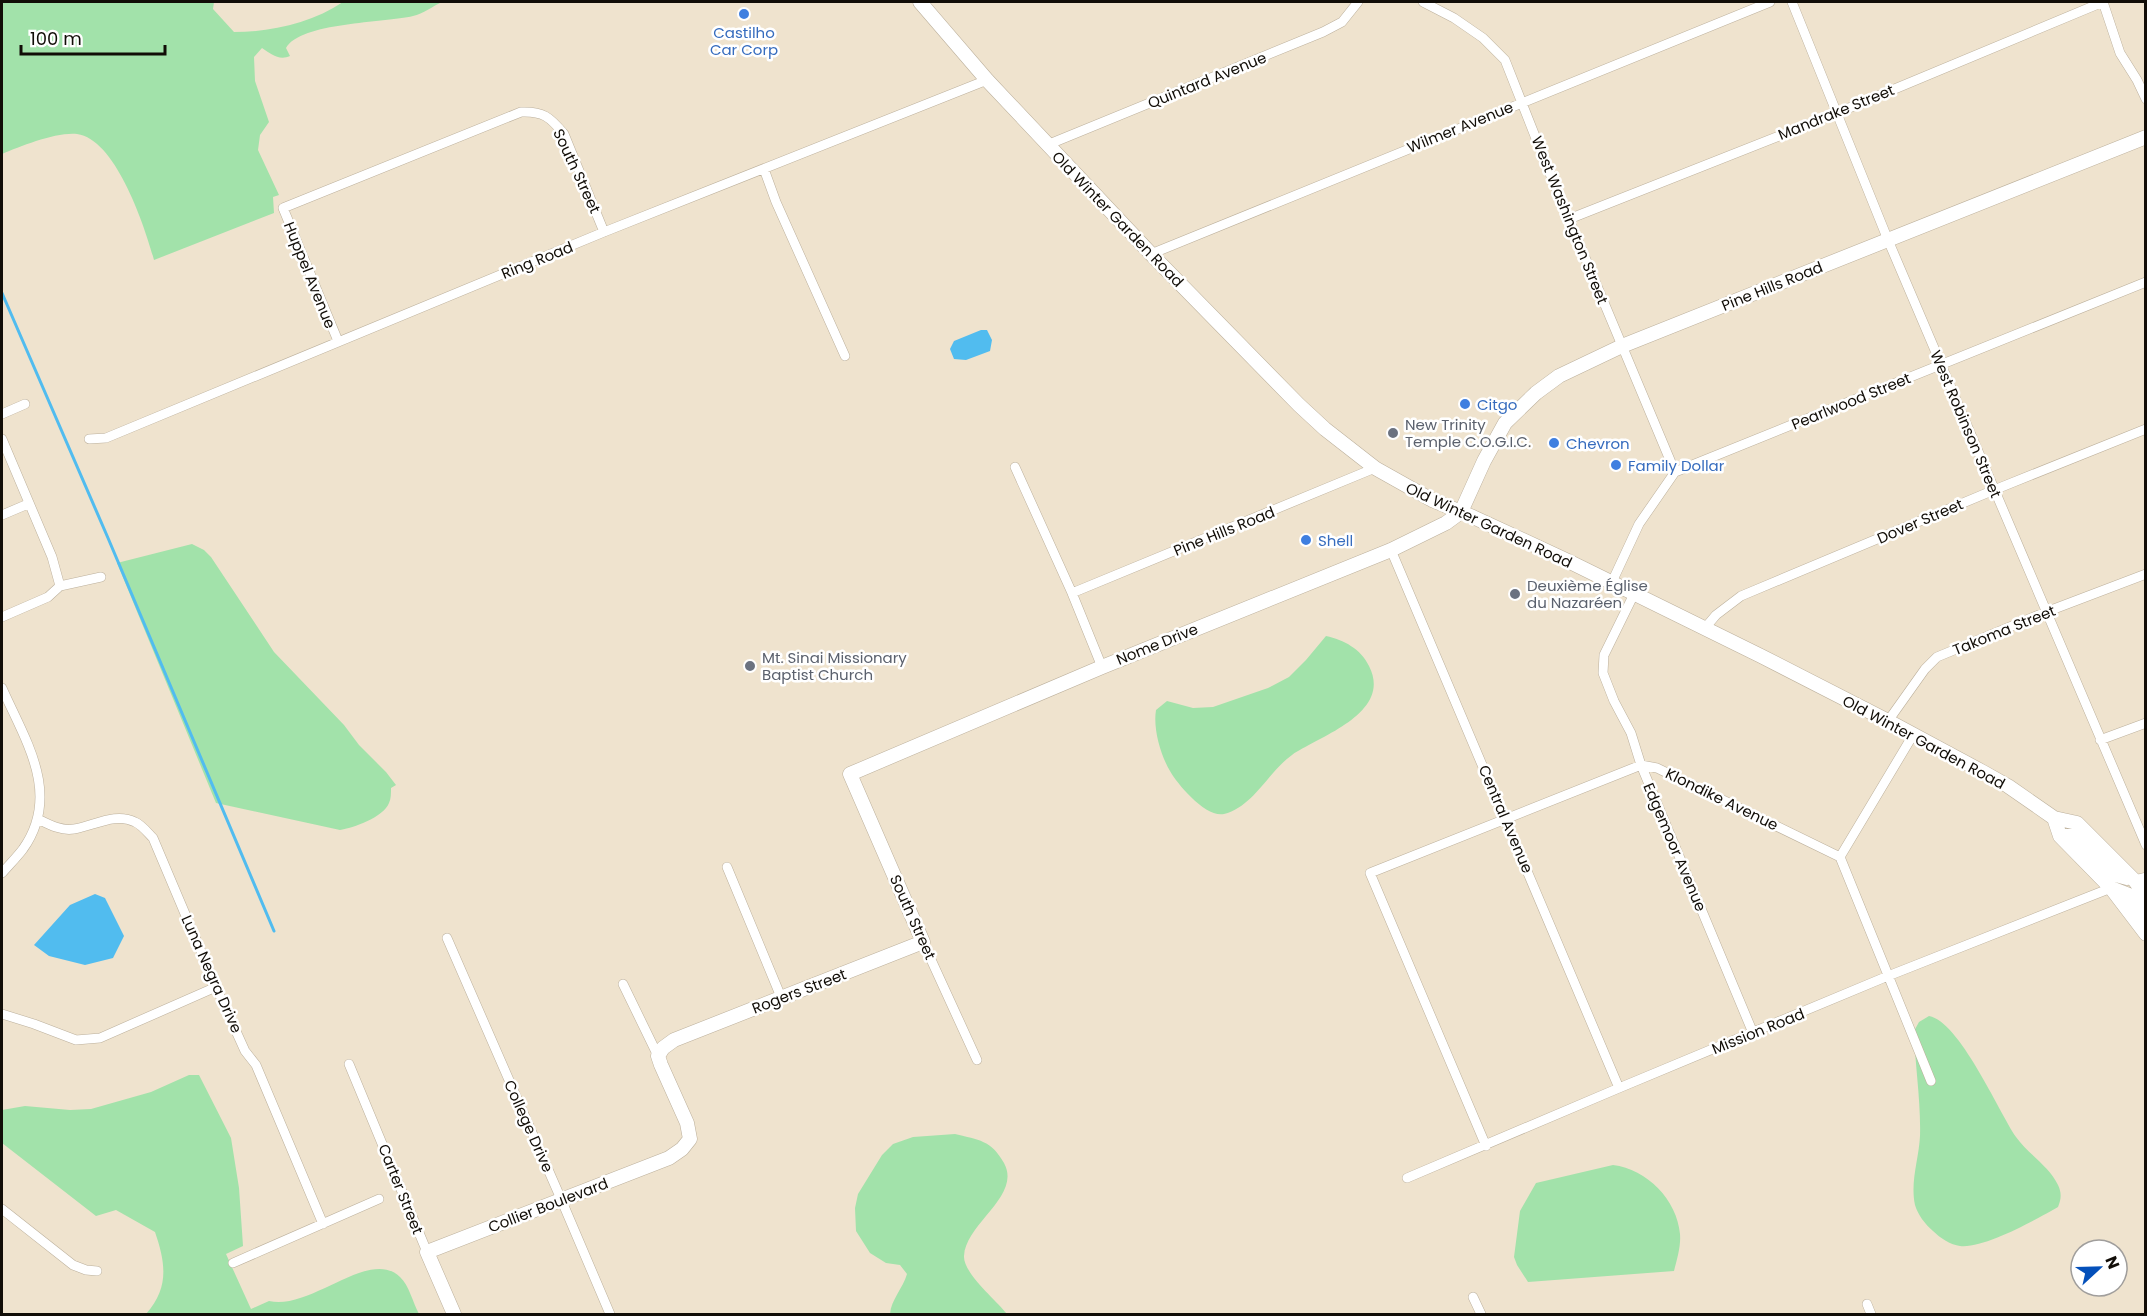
<svg xmlns="http://www.w3.org/2000/svg" width="2147" height="1316" viewBox="0 0 2147 1316" font-family="Poppins,sans-serif">
	<style>
		.green { fill: #a2e2aa }
		.water { fill: #51bcef }
		.lines { fill: none; stroke-linecap: round; stroke-linejoin: round }
		.stream { stroke: #51bcef; stroke-width: 3 }
		.street-casing { stroke: #bcb09c; stroke-width: 10 }
		.secondary-casing { stroke: #bcb09c; stroke-width: 15 }
		.street { stroke: #fff; stroke-width: 9 }
		.secondary { stroke: #fff; stroke-width: 14 }
		.shop-dot { fill: #3f7fe0; stroke: #fff; stroke-width: 2 }
		.worship-dot { fill: #6b7280; stroke: #fff; stroke-width: 2 }
		.labels { text-anchor: middle; dominant-baseline: central; stroke-width: 5; stroke-linejoin: round; paint-order: stroke }
		.shop-label { font-size: 15px; fill: #366cbe; stroke: #fff; text-anchor: start }
		.street-label { font-size: 15px; fill: #110d07; stroke: #fff }
		.worship-label { font-size: 15px; fill: #5b616d; stroke: #fff; text-anchor: start }
	</style>
	<rect width="100%" height="100%" fill="#efe3ce"/>
	<path class="green" d="M 2,2 L 214,2 L 213,9 L 234,32 C 271,32 312,23 343,2 L 442,2 C 433,6 423,14 413,16 C 384,23 301,22 286,48 L 290,56 C 279,61 271,54 262,48 L 254,57 L 255,81 L 269,122 L 260,135 L 258,150 L 279,195 L 273,197 L 274,213 L 154,260 C 145,227 116,139 77,134 C 56,132 21,146 2,154 Z
		M 192,544 L 204,550 L 211,557 L 274,652 L 344,725 L 359,745 L 386,772 L 396,785 L 391,788 C 391,793 391,799 389,803 C 384,817 353,828 340,830 L 216,803 L 117,563 Z
		M 1326,636 C 1344,640 1361,649 1369,666 C 1393,713 1320,736 1292,755 C 1268,772 1254,806 1224,814 C 1206,818 1178,785 1170,771 C 1160,754 1153,728 1156,710 L 1167,701 L 1193,708 L 1213,707 L 1268,688 L 1289,677 L 1306,660 Z
		M 1929,1016 C 1959,1021 1998,1110 2016,1137 C 2028,1154 2049,1166 2058,1185 C 2062,1193 2061,1200 2058,1207 C 2037,1219 1984,1249 1960,1246 C 1951,1245 1940,1238 1933,1231 C 1925,1224 1918,1215 1915,1205 C 1910,1182 1919,1158 1920,1136 C 1921,1101 1915,1066 1914,1031 L 1919,1022 Z
		M 189,1075 L 199,1075 L 231,1138 L 239,1188 L 243,1246 L 226,1254 L 251,1309 L 269,1301 C 311,1311 369,1247 400,1277 C 409,1285 413,1303 419,1314 L 146,1314 C 169,1288 166,1264 155,1232 L 116,1210 L 96,1216 L 2,1143 L 2,1110 L 25,1106 L 70,1110 L 91,1109 L 151,1092 Z
		M 955,1134 C 979,1140 991,1140 1004,1163 C 1022,1196 966,1223 964,1256 C 963,1273 996,1300 1007,1314 L 890,1314 C 891,1300 903,1288 907,1274 L 900,1265 L 886,1263 L 870,1253 L 856,1231 L 855,1208 L 858,1194 L 882,1155 L 893,1144 L 913,1137 Z
		M 1613,1165 C 1647,1169 1677,1200 1680,1234 C 1681,1246 1677,1259 1674,1271 L 1528,1282 L 1517,1265 L 1514,1257 L 1520,1211 L 1536,1183 Z"/>
	<path class="water" d="M 981,330 L 987,330 L 992,340 L 990,351 L 966,360 L 954,359 L 950,349 L 954,341 Z
		M 95,894 L 105,898 L 124,936 L 113,958 L 85,965 L 49,956 L 34,945 L 70,905 Z"/>
	<g class="lines">
		<path class="stream" d="M 2,293 L 108,538 L 274,931"/>
		<defs>
			<path id="street" d="M 1423,2 L 1454,18 L 1483,38 L 1505,60 L 1548,169 L 1675,472
				M 1792,2 L 1888,240 L 2146,845
				M 2103,2 L 2120,53 L 2137,80 L 2146,99
				M 1047,145 L 1323,32 L 1342,22 L 1358,2
				M 764,169 L 776,202 L 845,356
				M 1569,219 L 1837,113 L 2103,2
				M 1151,254 L 1770,2
				M 338,341 L 283,208 L 521,112 C 543,111 550,117 564,134 L 604,232
				M 2,414 L 25,404
				M 2,439 L 52,557 L 60,586
				M 89,439 L 106,438 L 604,232 L 987,80
				M 1015,467 L 1072,593 L 1102,667
				M 2,515 L 28,504
				M 1391,550 L 1619,1088
				M 1612,582 L 1639,524 L 1675,472 L 2146,282
				M 1072,593 L 1375,468
				M 1634,594 L 1604,655 L 1603,673 L 1614,701 L 1631,733 L 1641,765 L 1753,1033
				M 2,617 L 48,597 L 60,586 L 101,577
				M 1705,628 L 1716,615 L 1741,596 L 1994,490 L 2146,429
				M 2,688 C 25,740 62,794 23,849 C 17,857 9,865 2,873
				M 1888,721 L 1925,669 L 1937,657 L 2046,612 L 2146,574
				M 2100,740 L 2146,723
				M 38,819 C 50,825 61,831 74,829 C 94,826 115,812 135,822 C 142,825 148,833 153,838 L 216,987 L 245,1051 L 256,1065 L 323,1224
				M 1840,857 L 1931,1081
				M 1840,857 L 1913,735
				M 727,867 L 781,997
				M 2134,880 L 2146,877
				M 447,938 L 561,1199 L 610,1314
				M 923,942 L 977,1060
				M 623,984 L 658,1056
				M 2,1014 L 34,1024 L 76,1040 L 100,1038 L 216,987
				M 349,1064 L 427,1252
				M 1486,1146 L 1370,873 L 1641,765 L 1657,768 L 1840,857
				M 1407,1178 L 1619,1088 L 1888,976 L 2111,888
				M 2,1209 L 73,1265 L 86,1270 L 97,1271
				M 233,1263 L 379,1199
				M 1473,1297 L 1481,1314
				M 1867,1304 L 1871,1314"/>
			<path id="secondary" d="M 920,2 L 987,80 L 1151,254 L 1299,405 L 1325,429 L 1375,468 L 1432,500 L 1473,517 L 1566,560 L 1761,656 L 1888,721 L 1983,772 L 2008,786 L 2054,818 L 2077,823 L 2134,880 L 2146,895
				M 2054,818 L 2060,836 L 2111,888 L 2146,934
				M 2060,836 L 2074,836 L 2116,875 L 2127,878
				M 2111,888 L 2129,895 L 2146,914
				M 454,1314 L 427,1252 L 669,1158 L 682,1149 L 690,1139 L 687,1123 L 661,1065 L 658,1056 L 663,1048 L 674,1040 L 923,942 L 850,774 L 1102,667 L 1391,550 L 1446,523 L 1461,512 L 1484,461 L 1505,423 L 1536,393 L 1559,376 L 1622,346 L 2146,137"/>
		</defs>
		<use href="#street" class="street-casing"/>
		<use href="#secondary" class="secondary-casing"/>
		<use href="#street" class="street"/>
		<use href="#secondary" class="secondary"/>
	</g>
	<g class="shop-dot">
		<circle cx="744" cy="14" r="6"/>
		<circle cx="1465" cy="404" r="6"/>
		<circle cx="1554" cy="443" r="6"/>
		<circle cx="1616" cy="465" r="6"/>
		<circle cx="1306" cy="540" r="6"/>
	</g>
	<g class="worship-dot">
		<circle cx="1393" cy="433" r="6"/>
		<circle cx="1515" cy="594" r="6"/>
		<circle cx="750" cy="666" r="6"/>
	</g>
	<g class="labels">
		<g class="shop-label">
			<text x="744" y="32" text-anchor="middle">Castilho<tspan x="744" dy="17">Car Corp</tspan></text>
			<text x="1477" y="404">Citgo</text>
			<text x="1566" y="443">Chevron</text>
			<text x="1628" y="465">Family Dollar</text>
			<text x="1318" y="540">Shell</text>
		</g>
		<g class="street-label">
			<text transform="translate(1207 80) rotate(-22)">Quintard Avenue</text>
			<text transform="translate(1836 112) rotate(-22)">Mandrake Street</text>
			<text transform="translate(1460 127) rotate(-22)">Wilmer Avenue</text>
			<text transform="translate(577 171) rotate(65)">South Street</text>
			<text transform="translate(1118 219) rotate(46)">Old Winter Garden Road</text>
			<text transform="translate(1570 220) rotate(68)">West Washington Street</text>
			<text transform="translate(537 260) rotate(-22)">Ring Road</text>
			<text transform="translate(310 275) rotate(68)">Huppel Avenue</text>
			<text transform="translate(1772 286) rotate(-22)">Pine Hills Road</text>
			<text transform="translate(1851 401) rotate(-22)">Pearlwood Street</text>
			<text transform="translate(1966 424) rotate(67)">West Robinson Street</text>
			<text transform="translate(1920 521) rotate(-23)">Dover Street</text>
			<text transform="translate(1489 525) rotate(25)">Old Winter Garden Road</text>
			<text transform="translate(1224 531) rotate(-22)">Pine Hills Road</text>
			<text transform="translate(2004 630) rotate(-22)">Takoma Street</text>
			<text transform="translate(1157 644) rotate(-22)">Nome Drive</text>
			<text transform="translate(1924 742) rotate(28)">Old Winter Garden Road</text>
			<text transform="translate(1722 799) rotate(26)">Klondike Avenue</text>
			<text transform="translate(1506 819) rotate(67)">Central Avenue</text>
			<text transform="translate(1675 847) rotate(67)">Edgemoor Avenue</text>
			<text transform="translate(913 917) rotate(66)">South Street</text>
			<text transform="translate(212 974) rotate(66)">Luna Negra Drive</text>
			<text transform="translate(799 991) rotate(-21)">Rogers Street</text>
			<text transform="translate(1758 1031) rotate(-22)">Mission Road</text>
			<text transform="translate(529 1126) rotate(66)">College Drive</text>
			<text transform="translate(401 1189) rotate(68)">Carter Street</text>
			<text transform="translate(548 1205) rotate(-21)">Collier Boulevard</text>
		</g>
		<g class="worship-label">
			<text x="1405" y="424">New Trinity<tspan x="1405" dy="17">Temple C.O.G.I.C.</tspan></text>
			<text x="1527" y="585">Deuxième Église<tspan x="1527" dy="17">du Nazaréen</tspan></text>
			<text x="762" y="657">Mt. Sinai Missionary<tspan x="762" dy="17">Baptist Church</tspan></text>
		</g>
	</g>
	<rect width="2147" height="1316" fill="none" stroke="#110d07" stroke-width="6"/>
	<g transform="translate(2099 1268) rotate(68)"><circle r="28" fill="#ffffff" stroke="#a09e9c" stroke-width="1.5"/>
	<path d="M0-4.5L10 22L0 15L-10 22Z" fill="#0450ba"/>
	<text y="-9" font-size="16" font-weight="bold" text-anchor="middle" fill="#110d07">N</text>
	</g>
	<path d="M21 45v9h144v-9" fill="none" stroke="#110d07" stroke-width="3"/>
	<text x="30" y="45" font-size="18" fill="#110d07" stroke="#ffffff" stroke-width="4.5" paint-order="stroke">100 m</text>
</svg>
